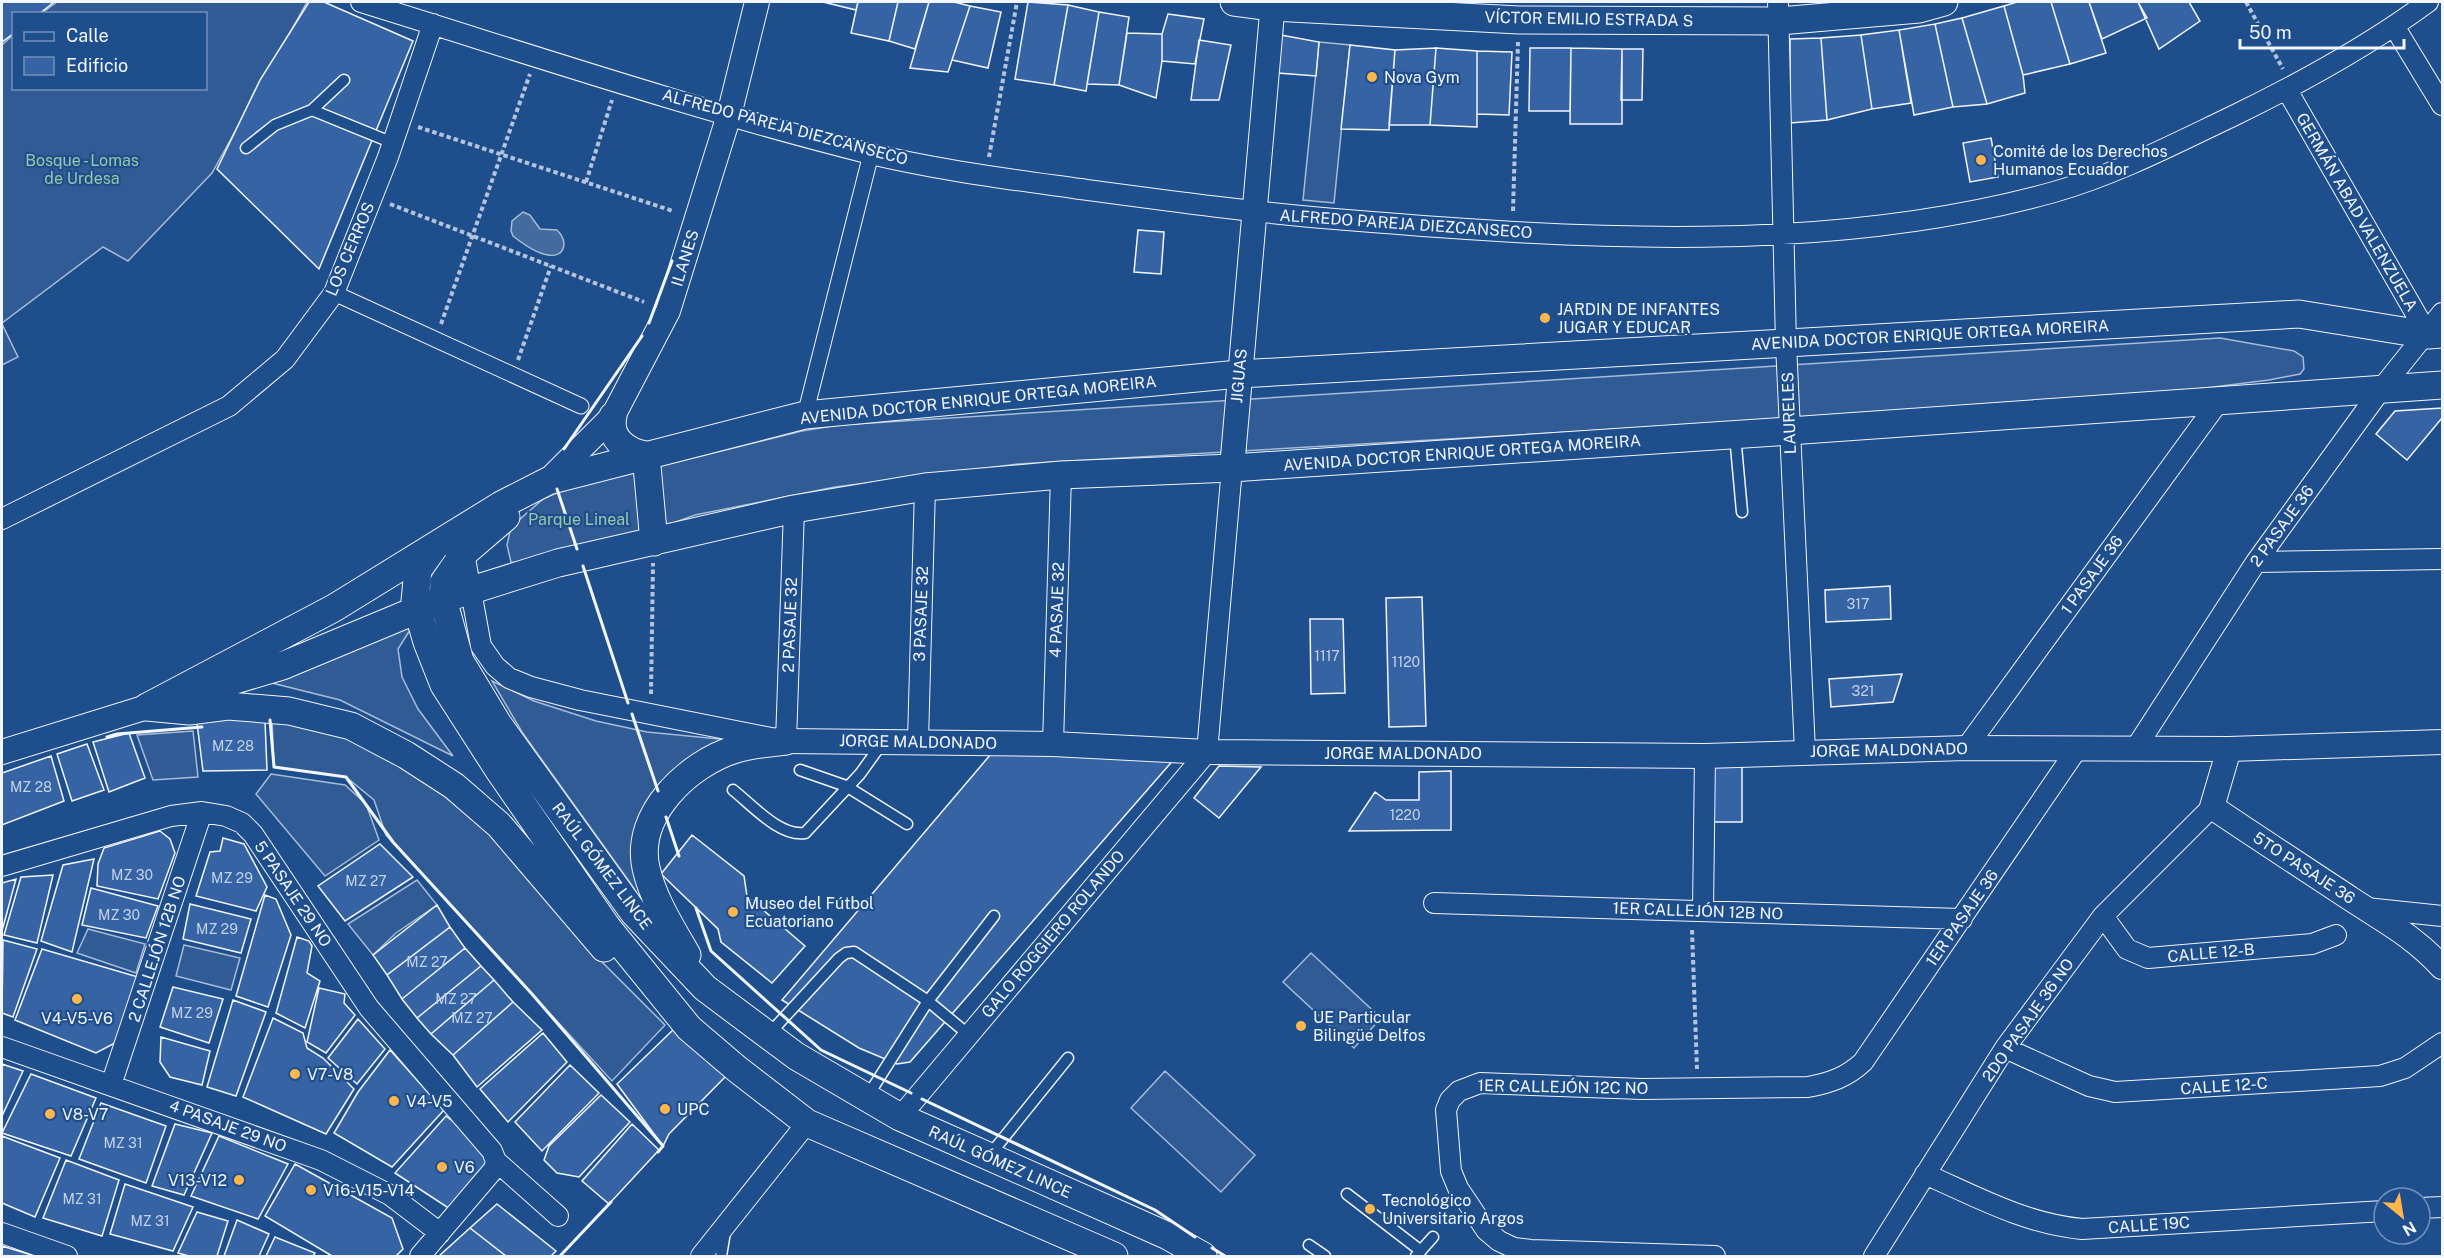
<svg xmlns="http://www.w3.org/2000/svg" width="2444" height="1258" viewBox="0 0 2444 1258" font-family="'Public Sans',sans-serif">
	<style>
		.built { fill: #305b95; stroke: #a8bbd7; stroke-width: 1.5 }
		.water { fill: #446ba0; stroke: #a8bbd7; stroke-width: 1.5 }
		.building { fill: #3563a3; stroke: #f2f6ff; stroke-width: 1.5 }
		.lines { fill: none; stroke-linecap: round; stroke-linejoin: round }
		.service-casing { stroke: #f2f6ff; stroke-width: 13 }
		.pedestrian-casing { stroke: #f2f6ff; stroke-width: 17 }
		.minor-casing { stroke: #f2f6ff; stroke-width: 22 }
		.tertiary-casing { stroke: #f2f6ff; stroke-width: 26 }
		.secondary-casing { stroke: #f2f6ff; stroke-width: 29 }
		.path { stroke: #b3c4dc; stroke-width: 4; stroke-dasharray: 4.5 3; stroke-linecap: butt }
		.service { stroke: #1f4e8c; stroke-width: 10 }
		.pedestrian { stroke: #1f4e8c; stroke-width: 15 }
		.minor { stroke: #1f4e8c; stroke-width: 20 }
		.tertiary { stroke: #1f4e8c; stroke-width: 24 }
		.secondary { stroke: #1f4e8c; stroke-width: 27 }
		.wall { stroke: #f2f6ff; stroke-width: 3 }
		.poi-dot { fill: #ffb74d; stroke: #1f4e8c; stroke-width: 2 }
		.labels { text-anchor: middle; dominant-baseline: central; stroke-width: 4.5; stroke-linejoin: round; paint-order: stroke }
		.number-label { font-size: 14px; fill: #c3d1e8 }
		.street-label { font-size: 16px; fill: #f2f6ff; stroke: #1f4e8c }
		.poi-label { font-size: 16px; fill: #f2f6ff; stroke: #1f4e8c; text-anchor: start }
		.park-label { font-size: 16px; fill: #97c8a6; stroke: #1f4e8c }
	</style>
	<rect width="100%" height="100%" fill="#1f4e8c"/>
	<path class="built" d="M 57,2 L 307,2 L 212,173 L 128,261 L 103,247 L 2,323 L 2,45 L 13,35 L 14,88 L 206,88 L 206,14 L 42,13 Z
		M 1319,42 L 1350,45 L 1334,203 L 1303,200 Z
		M 2,324 L 18,357 L 2,365 Z
		M 2220,338 L 2294,351 L 2303,357 L 2304,369 L 2300,374 L 2269,380 L 2102,401 L 1018,464 L 835,487 L 695,515 L 629,539 L 533,565 L 511,562 L 507,545 L 511,527 L 543,499 L 563,490 L 802,431 L 839,425 Z
		M 415,622 L 398,649 L 402,677 L 418,709 L 453,756 L 340,700 L 264,681 Z
		M 492,681 L 534,701 L 596,721 L 647,732 L 740,741 L 654,796 L 659,929 L 631,884 L 522,732 Z
		M 272,720 L 343,734 L 411,768 L 507,849 L 593,953 L 665,1025 L 612,1081 L 386,835 L 374,800 L 346,777 L 274,767 Z
		M 193,731 L 198,777 L 153,780 L 137,735 Z
		M 271,774 L 345,785 L 366,804 L 379,840 L 325,876 L 256,794 Z
		M 417,880 L 437,905 L 396,933 L 373,955 L 348,924 Z
		M 88,929 L 145,944 L 136,973 L 77,953 Z
		M 184,945 L 240,958 L 231,990 L 176,976 Z
		M 1311,953 L 1381,1018 L 1354,1048 L 1283,982 Z
		M 1165,1071 L 1255,1155 L 1221,1192 L 1131,1108 Z"/>
	<path class="water" d="M 523,212 L 530,215 L 540,229 L 557,230 C 569,241 565,258 548,255 C 535,253 523,244 513,236 L 511,231 L 512,221 Z"/>
	<path class="building" d="M 2,2 L 54,2 L 39,14 L 14,14 L 14,33 L 2,42 Z
		M 309,2 L 324,2 L 413,41 L 319,269 L 217,169 L 260,80 Z
		M 823,2 L 858,2 L 856,10 Z
		M 858,2 L 898,2 L 889,41 L 851,33 Z
		M 898,2 L 929,2 L 915,49 L 889,41 Z
		M 929,2 L 954,2 L 970,6 L 948,72 L 910,68 Z
		M 1028,2 L 1068,5 L 1054,85 L 1015,79 Z
		M 2017,2 L 2051,2 L 2070,64 L 2023,75 L 2004,6 Z
		M 2051,2 L 2089,2 L 2106,53 L 2070,64 Z
		M 2089,2 L 2138,2 L 2147,18 L 2102,39 Z
		M 2138,2 L 2189,2 L 2200,21 L 2159,49 Z
		M 1068,5 L 1099,12 L 1086,91 L 1054,85 Z
		M 970,6 L 1001,12 L 988,68 L 952,60 Z
		M 2004,6 L 2023,75 L 2025,93 L 1987,104 L 1962,18 Z
		M 1099,12 L 1129,17 L 1119,85 L 1087,84 Z
		M 1168,14 L 1204,19 L 1195,64 L 1162,61 L 1162,34 Z
		M 1962,18 L 1987,104 L 1953,107 L 1935,24 Z
		M 1935,24 L 1953,107 L 1914,115 L 1899,30 Z
		M 1899,30 L 1911,103 L 1872,109 L 1861,35 Z
		M 1127,33 L 1162,34 L 1162,61 L 1156,98 L 1119,85 Z
		M 1281,35 L 1319,42 L 1316,76 L 1278,73 Z
		M 1861,35 L 1872,109 L 1827,120 L 1821,38 Z
		M 1821,38 L 1827,120 L 1790,123 L 1790,39 Z
		M 1199,40 L 1231,45 L 1219,100 L 1191,100 Z
		M 1350,45 L 1395,50 L 1389,130 L 1341,129 Z
		M 1436,48 L 1477,51 L 1477,127 L 1430,125 Z
		M 1436,48 L 1430,125 L 1389,125 L 1395,50 Z
		M 1530,48 L 1571,48 L 1570,111 L 1529,111 Z
		M 1571,48 L 1622,49 L 1622,124 L 1570,124 Z
		M 1622,49 L 1643,49 L 1642,100 L 1621,100 Z
		M 1477,51 L 1512,52 L 1509,115 L 1477,114 Z
		M 1991,138 L 1998,177 L 1970,182 L 1963,143 Z
		M 1138,230 L 1164,232 L 1161,274 L 1134,272 Z
		M 2442,408 L 2442,418 L 2407,460 L 2376,434 L 2395,411 Z
		M 1890,586 L 1891,619 L 1826,622 L 1825,590 Z
		M 1422,597 L 1426,726 L 1389,727 L 1386,598 Z
		M 1310,619 L 1343,619 L 1345,693 L 1311,694 Z
		M 1902,674 L 1893,702 L 1831,707 L 1829,679 Z
		M 231,717 L 265,721 L 267,770 L 203,771 L 197,723 Z
		M 129,733 L 145,778 L 109,792 L 93,742 Z
		M 87,744 L 104,790 L 72,801 L 57,754 Z
		M 991,754 L 1176,757 L 910,1062 L 897,1064 L 859,1048 L 782,1000 Z
		M 51,756 L 64,801 L 2,825 L 2,773 Z
		M 1219,766 L 1261,767 L 1219,818 L 1194,798 Z
		M 1712,766 L 1742,766 L 1742,822 L 1712,822 Z
		M 1451,771 L 1451,830 L 1349,831 L 1375,792 L 1386,800 L 1419,800 L 1419,772 Z
		M 160,831 L 170,839 L 175,853 L 158,899 L 97,886 L 98,864 L 104,848 Z
		M 692,835 L 744,876 L 747,896 L 805,946 L 772,983 L 721,942 L 718,929 L 661,874 Z
		M 223,838 L 244,844 L 267,887 L 256,911 L 196,896 L 210,852 L 220,851 Z
		M 380,844 L 413,877 L 345,921 L 318,886 Z
		M 94,859 L 72,952 L 41,941 L 63,865 Z
		M 53,875 L 37,943 L 4,935 L 21,877 Z
		M 16,879 L 2,931 L 2,883 Z
		M 91,888 L 158,906 L 146,938 L 82,925 Z
		M 265,895 L 276,899 L 291,935 L 268,1007 L 236,996 Z
		M 190,904 L 251,919 L 241,953 L 183,939 Z
		M 437,905 L 450,927 L 387,975 L 373,955 Z
		M 450,927 L 465,948 L 402,999 L 387,975 Z
		M 297,937 L 309,941 L 312,946 L 307,973 L 320,981 L 305,1028 L 276,1013 Z
		M 3,940 L 37,949 L 13,1017 L 2,1013 Z
		M 465,948 L 481,966 L 417,1018 L 402,999 Z
		M 42,949 L 138,977 L 115,1043 L 96,1053 L 15,1020 Z
		M 481,966 L 494,980 L 431,1034 L 417,1018 Z
		M 494,980 L 513,1002 L 453,1055 L 431,1034 Z
		M 173,987 L 223,999 L 209,1043 L 160,1027 Z
		M 319,988 L 345,994 L 344,1003 L 355,1015 L 326,1053 L 307,1042 Z
		M 233,1000 L 266,1012 L 236,1096 L 207,1087 Z
		M 513,1002 L 542,1030 L 477,1087 L 453,1055 Z
		M 273,1018 L 303,1033 L 307,1048 L 323,1058 L 354,1089 L 326,1134 L 243,1097 Z
		M 358,1019 L 385,1049 L 357,1084 L 328,1058 Z
		M 674,1029 L 726,1076 L 669,1134 L 663,1146 L 617,1084 Z
		M 543,1033 L 567,1062 L 508,1122 L 480,1089 Z
		M 161,1037 L 210,1051 L 202,1085 L 170,1077 L 160,1062 Z
		M 390,1050 L 444,1110 L 392,1167 L 334,1133 L 358,1092 Z
		M 2,1064 L 23,1071 L 2,1116 Z
		M 570,1065 L 599,1093 L 542,1151 L 515,1122 Z
		M 31,1074 L 96,1098 L 71,1156 L 2,1133 Z
		M 601,1095 L 630,1122 L 579,1177 L 557,1173 L 544,1160 L 549,1146 Z
		M 101,1103 L 166,1126 L 146,1183 L 79,1159 Z
		M 446,1116 L 468,1133 L 489,1162 L 450,1209 L 395,1173 Z
		M 175,1124 L 212,1133 L 184,1195 L 152,1186 Z
		M 632,1124 L 659,1150 L 609,1204 L 582,1181 Z
		M 2,1136 L 60,1158 L 35,1217 L 2,1203 Z
		M 219,1136 L 288,1164 L 258,1219 L 191,1196 Z
		M 66,1160 L 119,1180 L 102,1236 L 43,1218 Z
		M 295,1164 L 392,1218 L 403,1249 L 396,1256 L 332,1256 L 265,1216 Z
		M 125,1184 L 193,1207 L 173,1251 L 110,1234 Z
		M 497,1204 L 556,1251 L 551,1256 L 506,1256 L 470,1228 Z
		M 197,1212 L 228,1221 L 217,1256 L 189,1256 L 178,1253 Z
		M 237,1220 L 269,1234 L 259,1256 L 224,1256 Z
		M 470,1228 L 506,1256 L 439,1256 Z
		M 275,1237 L 315,1253 L 313,1256 L 266,1256 Z
		M 2,1246 L 35,1256 L 2,1256 Z"/>
	<g class="lines">
		<defs>
			<path id="service" d="M 312,110 L 393,143
				M 246,148 L 275,125 L 312,110 L 344,80
				M 1735,435 L 1742,512
				M 800,770 L 846,786 L 907,824
				M 733,790 C 752,805 780,837 805,833 L 860,774 L 883,742
				M 768,1035 L 839,958 L 846,953 L 854,952 L 928,1001 L 969,1035
				M 867,1097 L 928,1001 L 994,916
				M 989,1156 L 1068,1058
				M 1347,1194 L 1421,1251
				M 1309,1245 L 1325,1256
				M 721,1256 L 725,1232
				M 1416,1256 L 1433,1237"/>
			<path id="pedestrian" d="M 334,293 L 581,406
				M 805,415 L 871,154"/>
			<path id="minor" d="M 361,2 C 529,54 696,110 867,153 C 937,170 1009,179 1080,189 C 1169,201 1257,213 1347,220 C 1580,239 1827,255 2054,192 C 2117,174 2174,144 2233,116 C 2301,83 2367,47 2428,2
				M 1778,2 L 1786,344 L 1805,751
				M 2394,26 L 2442,105
				M 2287,90 L 2428,335
				M 2,519 L 229,406 L 285,359 L 334,293 L 388,157 L 433,24
				M 464,553 L 481,646 L 495,666 L 509,678 L 531,687 L 580,700 L 786,741 L 794,509
				M 2256,562 L 2442,559
				M 918,741 L 925,487
				M 1053,744 L 1061,475
				M 1966,748 L 2219,401
				M 2135,749 L 2256,562 L 2382,388 L 2442,313
				M 2,866 L 171,816 L 202,812 L 226,816 L 242,823 L 253,834 L 369,1008 L 492,1151 L 496,1161 L 558,1216
				M 1434,903 L 1962,919
				M 2366,908 L 2442,916
				M 1703,911 L 1705,756
				M 2103,916 L 2127,949 L 2148,958 L 2312,944 L 2336,935
				M 2,1047 L 321,1160 L 390,1195 L 440,1233
				M 2005,1048 L 2089,1086 L 2115,1092 L 2380,1076 L 2405,1068 L 2442,1043
				M 111,1085 L 202,812
				M 900,1117 L 1207,752 L 1232,468
				M 1925,1174 C 1977,1197 2026,1224 2082,1229 L 2384,1211
				M 2420,1208 L 2442,1207
				M 2,1233 L 67,1256
				M 420,1256 L 494,1169 L 496,1161
				M 701,1256 L 807,1123
				M 1715,1256 L 1531,1250 L 1514,1248 L 1499,1241 L 1486,1230 L 1458,1188 L 1451,1171 L 1446,1110 L 1450,1100 L 1459,1091 L 1480,1083 L 1642,1089 L 1808,1087 C 1830,1083 1847,1077 1863,1062 L 2077,749
				M 1874,1256 L 2005,1048 L 2103,916 L 2212,807"/>
			<path id="tertiary" d="M 1232,468 L 1273,2
				M 548,481 L 613,416 L 668,311 L 729,115 L 757,2
				M 786,741 L 1053,744 L 1207,752 L 1705,756 L 1966,748 L 2229,749 L 2442,742
				M 2229,749 L 2212,807 C 2258,838 2304,868 2351,899 C 2386,922 2412,935 2442,967
				M 2,752 L 147,707"/>
			<path id="secondary" d="M 1234,2 L 1272,7 L 1519,20 L 1779,21 L 1919,9 L 1944,2
				M 613,416 C 608,438 626,452 646,455
				M 646,455 L 654,542
				M 506,517 L 464,553 L 444,582 L 443,599 L 460,661 L 498,724 L 634,913 L 705,988 L 796,1056 L 900,1117 L 1168,1236 L 1203,1256
				M 433,549 L 418,570 L 415,601 L 427,642 L 444,685 L 498,769 L 607,927 L 689,1028 L 737,1069 L 807,1123 L 1114,1256
				M 205,689 L 282,666 L 443,599 L 558,563 L 794,509 L 925,487 L 1061,475 L 1232,468 L 1789,431 L 2442,385
				M 147,707 L 334,608 L 501,505 L 548,481 L 805,415 L 1239,374 L 2299,314 L 2428,335 L 2442,334
				M 147,707 L 189,711 L 228,706 L 289,711 L 351,726 L 406,755 L 454,786 L 499,825 L 604,948
				M 687,955 C 671,927 653,899 646,868 C 634,814 689,763 736,749 C 752,744 770,743 786,741"/>
		</defs>
		<use href="#service" class="service-casing"/>
		<use href="#pedestrian" class="pedestrian-casing"/>
		<use href="#minor" class="minor-casing"/>
		<use href="#tertiary" class="tertiary-casing"/>
		<use href="#secondary" class="secondary-casing"/>
		<path class="path" d="M 2246,2 L 2283,69
			M 418,127 L 673,211
			M 989,157 L 1017,2
			M 586,182 L 612,100
			M 390,204 L 644,302
			M 1513,211 L 1518,42
			M 441,324 L 530,74
			M 518,360 L 551,266
			M 651,694 L 653,563
			M 1692,930 L 1697,1069"/>
		<use href="#service" class="service"/>
		<use href="#pedestrian" class="pedestrian"/>
		<use href="#minor" class="minor"/>
		<use href="#tertiary" class="tertiary"/>
		<use href="#secondary" class="secondary"/>
		<path class="wall" d="M 649,323 L 672,261
			M 564,449 L 642,336
			M 557,489 L 577,549
			M 583,566 L 628,703
			M 632,714 L 658,791
			M 270,720 L 274,767 L 346,777 L 393,842 L 532,994 L 663,1146 L 658,1152
			M 107,737 L 117,734 L 202,727
			M 666,817 L 679,856
			M 696,908 L 711,951 L 821,1050 L 911,1093
			M 922,1099 L 1155,1210 L 1195,1237
			M 1212,1248 L 1225,1256
			M 560,1256 L 611,1202"/>
	</g>
	<g class="poi-dot">
		<circle cx="1372" cy="77" r="6"/>
		<circle cx="1981" cy="160" r="6"/>
		<circle cx="1545" cy="318" r="6"/>
		<circle cx="733" cy="912" r="6"/>
		<circle cx="77" cy="999" r="6"/>
		<circle cx="1301" cy="1026" r="6"/>
		<circle cx="295" cy="1074" r="6"/>
		<circle cx="394" cy="1101" r="6"/>
		<circle cx="665" cy="1109" r="6"/>
		<circle cx="50" cy="1114" r="6"/>
		<circle cx="442" cy="1167" r="6"/>
		<circle cx="239" cy="1180" r="6"/>
		<circle cx="311" cy="1190" r="6"/>
		<circle cx="1370" cy="1209" r="6"/>
	</g>
	<g class="labels">
		<g class="number-label">
			<text x="1858" y="604">317</text>
			<text x="1327" y="656">1117</text>
			<text x="1406" y="662">1120</text>
			<text x="1863" y="691">321</text>
			<text x="233" y="746">MZ 28</text>
			<text x="31" y="787">MZ 28</text>
			<text x="1405" y="815">1220</text>
			<text x="132" y="875">MZ 30</text>
			<text x="232" y="878">MZ 29</text>
			<text x="366" y="881">MZ 27</text>
			<text x="119" y="915">MZ 30</text>
			<text x="217" y="929">MZ 29</text>
			<text x="427" y="962">MZ 27</text>
			<text x="456" y="999">MZ 27</text>
			<text x="192" y="1013">MZ 29</text>
			<text x="472" y="1018">MZ 27</text>
			<text x="123" y="1143">MZ 31</text>
			<text x="82" y="1199">MZ 31</text>
			<text x="150" y="1221">MZ 31</text>
		</g>
		<g class="street-label">
			<text transform="translate(1589 19) rotate(1)">VÍCTOR EMILIO ESTRADA S</text>
			<text transform="translate(785 127) rotate(15)">ALFREDO PAREJA DIEZCANSECO</text>
			<text transform="translate(2357 212) rotate(60)">GERMÁN ABAD VALENZUELA</text>
			<text transform="translate(1406 224) rotate(4)">ALFREDO PAREJA DIEZCANSECO</text>
			<text transform="translate(350 249) rotate(-67)">LOS CERROS</text>
			<text transform="translate(685 258) rotate(-73)">ILANES</text>
			<text transform="translate(1930 335) rotate(-3)">AVENIDA DOCTOR ENRIQUE ORTEGA MOREIRA</text>
			<text transform="translate(1239 376) rotate(-85)">JIGUAS</text>
			<text transform="translate(978 400) rotate(-6)">AVENIDA DOCTOR ENRIQUE ORTEGA MOREIRA</text>
			<text transform="translate(1789 413) rotate(-92)">LAURELES</text>
			<text transform="translate(1462 453) rotate(-4)">AVENIDA DOCTOR ENRIQUE ORTEGA MOREIRA</text>
			<text transform="translate(2282 526) rotate(-54)">2 PASAJE 36</text>
			<text transform="translate(2092 575) rotate(-54)">1 PASAJE 36</text>
			<text transform="translate(1057 610) rotate(-88)">4 PASAJE 32</text>
			<text transform="translate(921 614) rotate(-88)">3 PASAJE 32</text>
			<text transform="translate(790 625) rotate(-88)">2 PASAJE 32</text>
			<text transform="translate(918 742) rotate(1)">JORGE MALDONADO</text>
			<text transform="translate(1889 750) rotate(-1)">JORGE MALDONADO</text>
			<text x="1403" y="753">JORGE MALDONADO</text>
			<text transform="translate(602 866) rotate(53)">RAÚL GÓMEZ LINCE</text>
			<text transform="translate(2304 868) rotate(33)">5TO PASAJE 36</text>
			<text transform="translate(293 894) rotate(56)">5 PASAJE 29 NO</text>
			<text transform="translate(1698 911) rotate(2)">1ER CALLEJÓN 12B NO</text>
			<text transform="translate(1962 918) rotate(-55)">1ER PASAJE 36</text>
			<text transform="translate(1053 934) rotate(-50)">GALO ROGGIERO ROLANDO</text>
			<text transform="translate(157 949) rotate(-72)">2 CALLEJÓN 12B NO</text>
			<text transform="translate(2211 953) rotate(-5)">CALLE 12-B</text>
			<text transform="translate(2028 1020) rotate(-55)">2DO PASAJE 36 NO</text>
			<text transform="translate(2224 1086) rotate(-4)">CALLE 12-C</text>
			<text transform="translate(1563 1087) rotate(1)">1ER CALLEJÓN 12C NO</text>
			<text transform="translate(228 1126) rotate(20)">4 PASAJE 29 NO</text>
			<text transform="translate(1000 1162) rotate(24)">RAÚL GÓMEZ LINCE</text>
			<text transform="translate(2149 1225) rotate(-4)">CALLE 19C</text>
		</g>
		<g class="poi-label">
			<text x="1384" y="77">Nova Gym</text>
			<text x="1993" y="151">Comité de los Derechos<tspan x="1993" dy="18">Humanos Ecuador</tspan></text>
			<text x="1557" y="309">JARDIN DE INFANTES<tspan x="1557" dy="18">JUGAR Y EDUCAR</tspan></text>
			<text x="745" y="903">Museo del Fútbol<tspan x="745" dy="18">Ecuatoriano</tspan></text>
			<text x="1313" y="1017">UE Particular<tspan x="1313" dy="18">Bilingüe Delfos</tspan></text>
			<text x="77" y="1018" text-anchor="middle">V4-V5-V6</text>
			<text x="307" y="1074">V7-V8</text>
			<text x="406" y="1101">V4-V5</text>
			<text x="677" y="1109">UPC</text>
			<text x="62" y="1114">V8-V7</text>
			<text x="454" y="1167">V6</text>
			<text x="227" y="1180" text-anchor="end">V13-V12</text>
			<text x="323" y="1190">V16-V15-V14</text>
			<text x="1382" y="1200">Tecnológico<tspan x="1382" dy="18">Universitario Argos</tspan></text>
		</g>
		<g class="park-label">
			<text x="82" y="160">Bosque - Lomas<tspan x="82" dy="18">de Urdesa</tspan></text>
			<text x="579" y="519">Parque Lineal</text>
		</g>
	</g>
	<rect width="2444" height="1258" fill="none" stroke="#f2f6ff" stroke-width="6"/>
	<rect x="12" y="12" width="195" height="78" fill="#1f4e8c" stroke="#7391ba" stroke-width="1.5"/>
	<rect x="24" y="32" width="30" height="9" fill="#1f4e8c" stroke="#7391ba" stroke-width="1.5"/>
	<text x="66" y="42" font-size="18" fill="#f2f6ff">Calle</text>
	<rect x="24" y="57" width="30" height="18" fill="#3563a3" stroke="#7391ba" stroke-width="1.5"/>
	<text x="66" y="72" font-size="18" fill="#f2f6ff">Edificio</text>
	<g transform="translate(2402 1216) rotate(150)"><circle r="28" fill="#1f4e8c" stroke="#7391ba" stroke-width="1.5"/>
	<path d="M0-4.5L10 22L0 15L-10 22Z" fill="#ffb74d"/>
	<text y="-9" font-size="16" font-weight="bold" text-anchor="middle" fill="#f2f6ff">N</text>
	</g>
	<path d="M2240 39v9h164v-9" fill="none" stroke="#f2f6ff" stroke-width="3"/>
	<text x="2249" y="39" font-size="18" fill="#f2f6ff" stroke="#1f4e8c" stroke-width="4.5" paint-order="stroke">50 m</text>
</svg>
